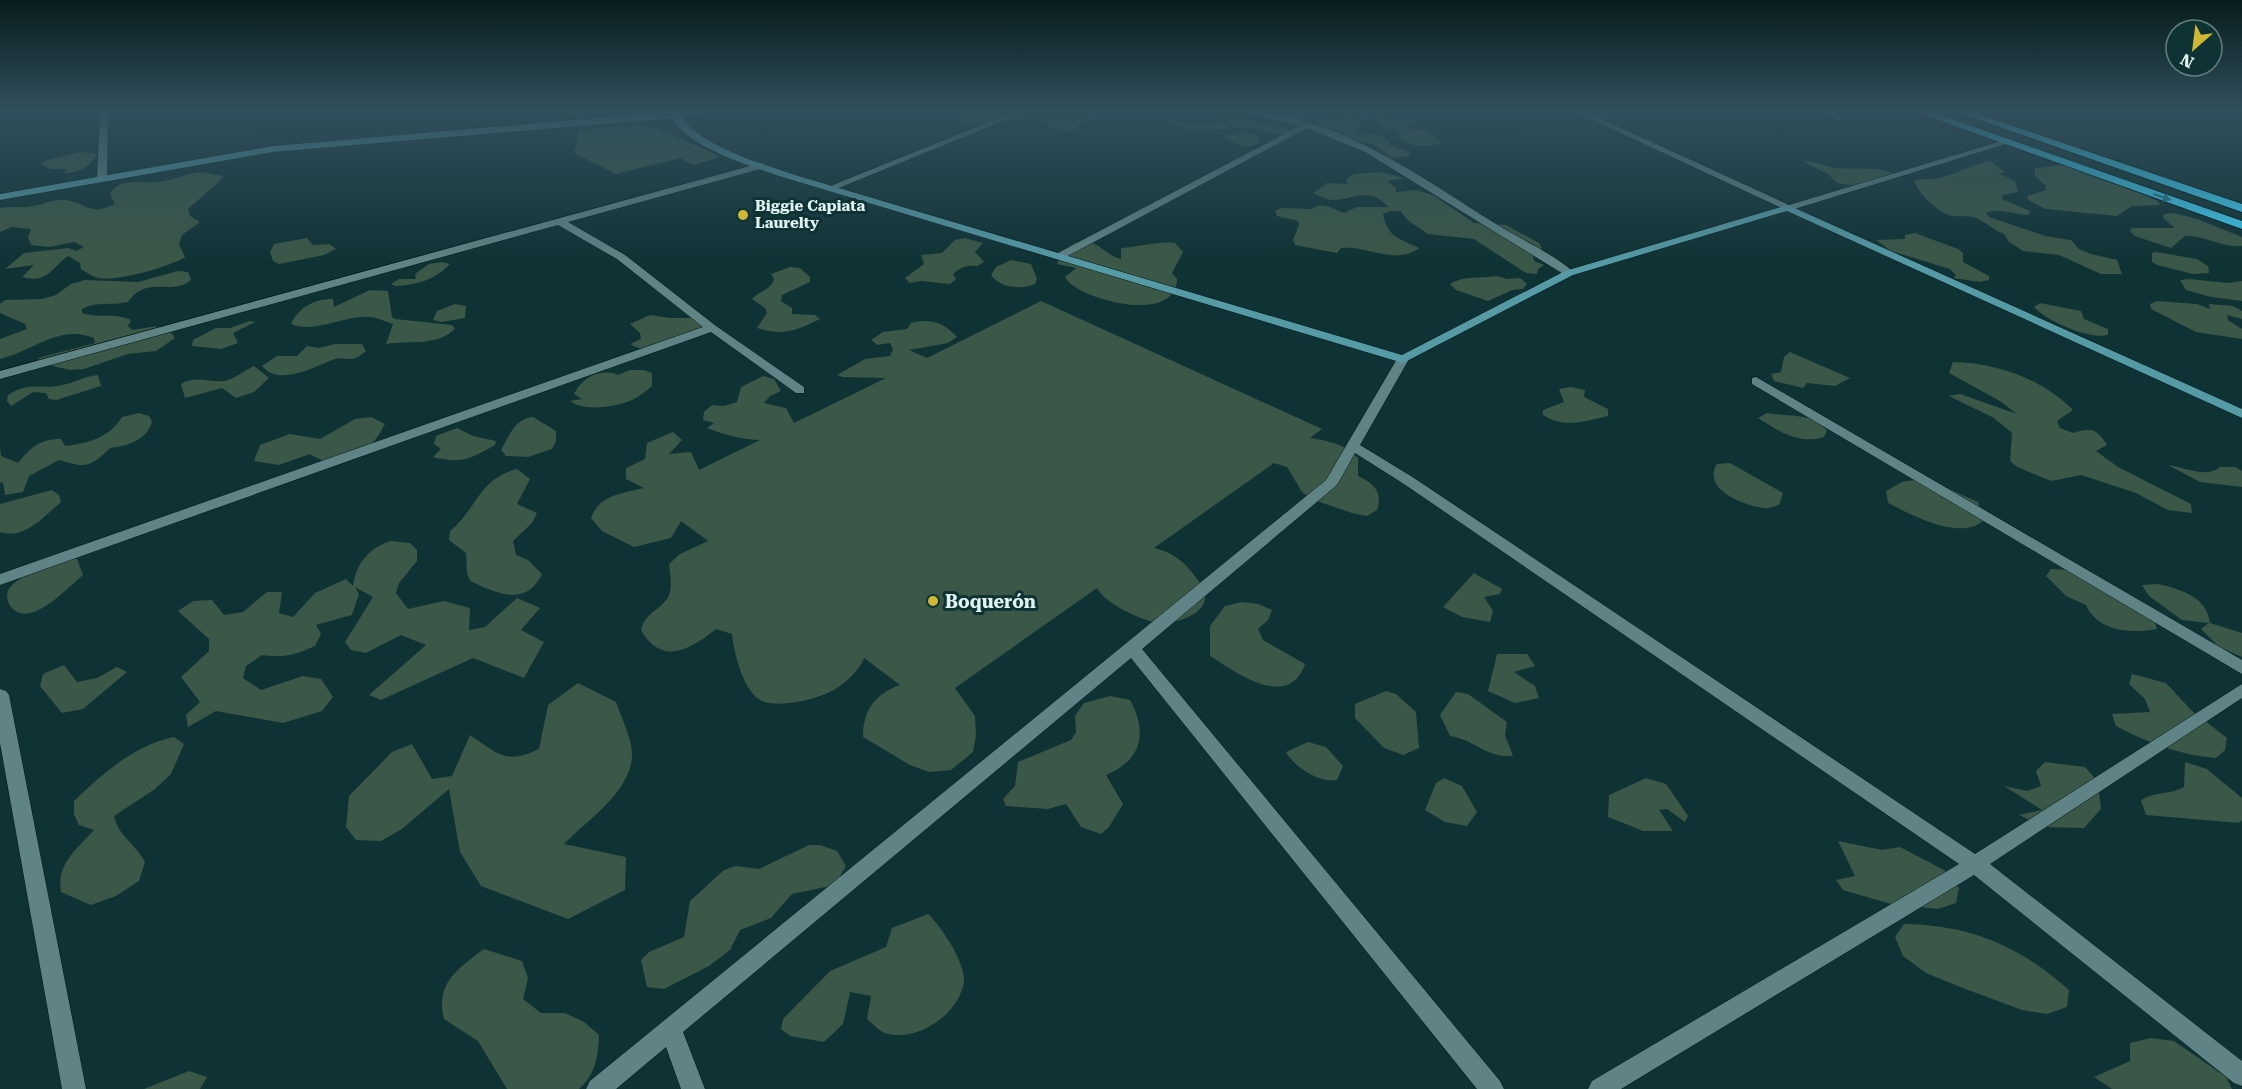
<svg xmlns="http://www.w3.org/2000/svg" width="2242" height="1089" viewBox="0 0 2242 1089" font-family="'Roboto Serif',serif">
	<style>
		.green { fill: #3b5747 }
		.lines { fill: none; stroke-linecap: round; stroke-linejoin: round }
		.lane-casing { stroke: #01191a; stroke-width: 1 }
		.street-casing { stroke: #01191a; stroke-width: 1 }
		.secondary-casing { stroke: #01191a; stroke-width: 1 }
		.highway-casing { stroke: #01191a; stroke-width: 2 }
		.lane { fill: #608485; fill-rule: evenodd }
		.street { fill: #608485; fill-rule: evenodd }
		.secondary { fill: #569aa6; fill-rule: evenodd }
		.highway { fill: #3dcef2; fill-rule: evenodd }
		.oneway { fill: #24788a }
		.poi-dot { fill: #d0b836; stroke: #0f3234; stroke-width: 2 }
		.labels { text-anchor: middle; dominant-baseline: central; stroke-width: 6; stroke-linejoin: round; paint-order: stroke }
		.far-poi-label { font-size: 15px; font-weight: bold; fill: #e0f3f3; stroke: #0f3234; text-anchor: start }
		.poi-label { font-size: 18px; font-weight: bold; fill: #e0f3f3; stroke: #0f3234; text-anchor: start }
	</style>
	<rect width="100%" height="100%" fill="#0f3234"/>
	<path class="green" d="M 970,111 L 1042,111 C 1027,120 1018,119 1001,120 C 980,121 978,129 955,118 Z
		M 1047,111 L 1090,112 L 1094,119 L 1079,123 L 1077,130 L 1070,132 L 1048,127 L 1044,114 Z
		M 1344,111 L 1355,111 L 1362,117 L 1361,126 L 1356,132 L 1379,135 L 1390,141 L 1389,145 L 1410,152 L 1408,156 L 1392,158 L 1375,145 L 1349,138 L 1342,131 L 1324,127 L 1315,121 L 1338,116 Z
		M 1383,114 L 1413,118 L 1419,124 L 1403,129 L 1427,130 L 1440,141 L 1439,144 C 1425,147 1410,148 1398,137 L 1399,130 L 1384,128 L 1378,122 Z
		M 1237,115 C 1247,117 1255,123 1264,125 C 1275,126 1282,126 1292,132 C 1277,139 1271,132 1258,129 C 1242,125 1240,133 1225,120 Z
		M 1170,120 L 1203,125 L 1217,121 L 1230,125 L 1228,128 C 1207,132 1190,131 1170,124 Z
		M 636,125 L 660,129 L 721,157 L 693,165 L 680,158 L 616,174 L 574,153 L 579,130 Z
		M 1242,132 L 1258,136 L 1260,143 L 1245,147 L 1225,139 L 1225,135 Z
		M 81,152 L 97,154 C 89,168 80,172 64,173 L 67,169 L 50,169 L 41,164 L 47,160 Z
		M 1990,161 L 2005,172 L 2000,174 L 2015,181 L 2018,192 L 2002,195 L 2002,199 L 2030,211 L 2028,215 C 2016,215 1997,207 1986,213 L 1989,217 L 2045,236 L 2071,240 L 2079,249 L 2091,254 L 2117,260 L 2122,274 L 2101,274 L 2059,255 L 2023,251 L 2009,242 L 2004,234 C 1993,230 1986,222 1976,218 C 1969,215 1959,217 1952,216 C 1937,212 1919,194 1914,181 C 1920,178 1925,180 1932,179 C 1950,178 1971,164 1990,161 Z
		M 1804,162 C 1814,160 1821,165 1831,167 C 1852,171 1872,165 1892,173 L 1890,178 L 1864,182 L 1861,187 L 1837,183 L 1828,174 Z
		M 2058,165 L 2081,168 L 2158,201 L 2160,205 L 2132,206 L 2117,216 L 2046,209 L 2028,200 L 2027,196 L 2046,190 L 2046,186 L 2035,176 L 2035,169 Z
		M 202,172 L 223,176 L 222,179 L 188,209 L 190,216 L 200,222 L 182,235 L 179,244 L 185,257 C 170,267 115,282 98,278 C 92,276 86,272 81,269 L 80,263 L 68,256 C 51,268 48,284 22,277 L 34,265 L 5,269 L 24,253 L 68,248 L 76,251 L 84,247 L 74,242 L 49,247 L 31,245 L 28,237 L 31,229 L 12,227 L 0,232 L 0,208 C 11,206 22,208 33,206 C 44,205 53,198 66,200 C 88,204 90,216 115,204 L 110,194 C 119,176 143,184 159,182 C 174,180 187,173 202,172 Z
		M 1380,172 L 1405,178 L 1387,181 L 1396,188 L 1396,192 L 1415,190 L 1433,195 L 1474,223 L 1506,225 L 1539,243 L 1542,248 L 1533,256 L 1534,261 L 1544,265 L 1538,269 L 1537,274 L 1526,273 L 1474,239 L 1428,234 L 1409,221 L 1400,211 L 1389,211 L 1383,214 C 1388,238 1399,238 1419,248 C 1395,266 1368,245 1341,248 L 1337,253 L 1295,245 L 1293,240 L 1299,225 L 1298,221 L 1277,216 L 1275,211 L 1281,208 L 1312,209 C 1321,200 1333,209 1344,213 L 1357,207 L 1388,207 C 1368,185 1355,200 1332,200 C 1326,200 1319,195 1313,193 L 1327,183 L 1348,184 L 1346,180 L 1353,174 Z
		M 2174,213 L 2197,219 L 2242,237 L 2242,246 C 2222,248 2205,235 2185,236 L 2171,248 L 2135,236 L 2130,231 L 2132,228 L 2175,228 L 2163,218 L 2164,214 Z
		M 1915,233 L 1958,249 L 1963,253 L 1963,262 L 1989,276 L 1989,280 L 1980,282 L 1953,278 L 1956,275 L 1950,269 L 1891,251 L 1876,240 L 1905,239 L 1905,235 Z
		M 307,238 L 313,245 L 330,244 L 336,249 L 324,255 L 279,264 L 273,261 L 270,252 L 274,244 Z
		M 965,238 L 983,243 L 975,252 L 984,262 L 977,266 C 967,265 961,267 953,274 L 956,279 L 950,284 L 921,281 L 910,283 L 905,278 L 924,264 L 921,255 L 942,253 L 955,240 Z
		M 1086,241 C 1101,244 1107,256 1121,259 L 1121,248 C 1139,247 1157,241 1175,243 L 1183,252 L 1172,273 L 1177,279 C 1176,327 1074,298 1065,277 L 1076,268 L 1057,264 C 1063,249 1070,242 1086,241 Z
		M 2156,252 L 2197,259 L 2208,266 L 2209,273 L 2193,274 L 2157,265 L 2152,262 L 2152,253 Z
		M 1011,260 L 1031,264 L 1037,279 L 1035,284 C 1021,290 1000,288 991,275 L 996,267 Z
		M 442,262 L 450,264 C 435,280 416,285 395,286 L 391,284 L 399,279 L 416,279 L 415,274 L 429,264 Z
		M 790,267 L 800,268 L 810,277 L 810,282 L 782,295 L 781,301 L 792,308 L 792,314 L 815,315 L 820,319 C 796,331 783,336 757,328 L 767,313 L 765,308 L 752,299 C 759,290 771,291 774,279 L 771,274 Z
		M 178,271 L 188,272 L 191,280 C 171,297 148,274 128,302 C 112,306 96,301 82,309 L 82,313 C 99,319 114,312 131,320 L 128,326 L 132,330 C 150,328 164,320 175,338 L 156,351 L 128,354 L 84,369 L 70,370 L 40,363 L 38,358 L 95,343 L 94,338 C 59,324 34,351 0,359 L 0,339 L 27,329 L 25,324 L 0,313 L 0,304 L 5,300 L 42,299 L 56,295 L 71,284 L 85,280 L 138,282 Z
		M 1497,276 L 1507,279 L 1520,278 L 1527,284 L 1523,289 L 1512,290 L 1488,301 L 1456,290 L 1450,284 C 1464,275 1481,279 1497,276 Z
		M 2189,279 L 2228,283 L 2242,281 L 2242,301 L 2211,297 L 2186,290 L 2180,280 Z
		M 370,290 L 388,291 L 392,317 L 395,319 L 452,325 L 455,329 C 435,347 411,340 386,344 L 393,324 C 386,322 377,317 370,317 C 344,315 315,334 291,324 C 299,307 314,299 333,299 L 334,307 Z
		M 1041,301 L 1322,429 L 1310,438 C 1330,441 1344,444 1358,458 L 1358,476 C 1374,483 1383,492 1377,510 L 1367,516 L 1352,513 L 1311,499 L 1302,492 L 1287,467 L 1274,463 L 1154,548 C 1170,551 1184,561 1194,575 C 1198,580 1205,588 1205,595 C 1207,615 1175,624 1159,623 C 1142,621 1104,603 1097,588 L 955,688 L 975,716 L 976,736 L 973,752 L 951,770 L 929,772 L 910,765 L 863,737 C 863,710 875,694 900,685 L 864,658 C 860,669 848,681 837,688 C 821,699 773,711 757,698 C 742,685 734,653 732,634 L 716,629 C 691,649 662,667 641,630 C 646,611 659,612 668,597 C 673,589 670,574 669,564 L 680,554 L 708,541 L 681,521 L 671,538 L 634,547 L 602,531 L 591,518 C 599,495 623,493 644,488 L 626,479 L 626,468 L 645,459 L 647,443 L 673,432 L 682,440 L 669,454 L 691,452 L 699,470 L 760,440 C 745,440 724,435 707,428 L 714,423 L 703,420 L 704,412 L 712,405 L 724,406 L 737,402 L 741,387 L 763,376 L 774,379 L 781,391 L 770,396 L 764,403 L 786,408 L 794,423 L 886,378 L 843,377 L 837,375 L 865,359 L 890,356 L 893,349 L 890,343 L 877,345 L 871,340 L 883,332 L 907,329 L 911,323 C 931,318 944,323 957,337 L 948,343 L 909,350 L 927,358 Z
		M 2157,301 L 2197,304 L 2210,309 L 2209,304 L 2233,306 L 2242,311 L 2242,319 L 2227,315 L 2228,320 L 2242,329 L 2242,339 L 2196,332 L 2151,309 L 2150,304 Z
		M 2040,303 L 2081,311 L 2084,319 L 2108,329 L 2108,335 C 2090,340 2046,321 2034,307 Z
		M 455,304 L 466,306 L 465,318 L 442,322 L 433,320 L 437,311 Z
		M 650,315 L 670,318 L 695,318 L 708,326 C 686,335 652,359 630,344 L 641,339 L 640,333 L 630,324 Z
		M 250,321 L 255,322 L 233,333 L 238,343 L 221,349 L 192,346 L 193,340 L 216,328 L 230,328 Z
		M 335,344 L 362,344 L 366,351 C 349,366 346,354 332,360 C 313,367 280,387 262,366 L 277,356 L 297,356 L 307,346 L 319,348 Z
		M 1790,352 L 1850,378 L 1835,386 L 1807,383 L 1803,388 L 1774,381 L 1771,374 L 1781,372 L 1784,357 Z
		M 1953,362 C 1998,363 2042,379 2073,410 L 2057,421 L 2060,428 L 2073,433 C 2090,427 2097,428 2107,445 L 2096,451 L 2118,467 L 2191,504 L 2192,513 L 2168,510 L 2136,493 L 2081,475 L 2051,481 L 2017,467 L 2010,461 L 2012,433 L 1994,418 L 1949,396 L 1960,394 L 2017,414 L 2000,401 L 1949,373 Z
		M 254,366 L 269,378 L 254,392 L 236,398 L 222,388 L 185,398 L 181,384 C 196,375 208,383 224,381 C 233,380 245,370 254,366 Z
		M 630,370 L 643,370 L 652,373 L 652,386 C 646,391 639,397 632,400 C 616,407 584,412 570,401 L 582,399 L 574,394 C 582,377 601,368 618,375 Z
		M 98,375 L 101,386 L 56,400 L 49,399 L 46,393 L 33,392 L 11,406 L 7,401 L 8,395 C 30,381 40,390 62,385 C 75,383 84,376 98,375 Z
		M 1571,387 L 1585,390 L 1584,397 L 1608,409 L 1608,416 C 1585,421 1565,429 1543,415 L 1543,410 L 1564,402 L 1559,389 Z
		M 139,413 L 149,416 L 152,422 C 147,440 127,446 110,448 C 90,468 86,468 59,460 L 29,476 L 23,492 L 5,495 L 3,482 L 0,483 L 0,447 L 1,456 L 18,463 C 31,447 40,439 61,439 L 65,446 C 89,443 109,438 122,417 Z
		M 1767,413 C 1788,417 1813,412 1827,431 L 1824,437 C 1800,445 1778,431 1758,418 Z
		M 371,417 L 385,424 C 375,445 353,466 328,462 C 322,461 315,457 310,454 L 279,465 L 254,461 L 260,445 L 290,434 L 320,439 L 355,419 Z
		M 533,417 L 556,431 L 556,442 L 552,449 L 528,457 L 506,456 L 501,450 C 509,436 515,418 533,417 Z
		M 457,428 L 473,436 L 496,441 L 495,445 C 471,459 460,464 433,457 L 441,449 L 434,444 L 436,436 Z
		M 1730,463 L 1783,493 L 1779,505 C 1774,506 1769,509 1764,508 C 1744,506 1701,489 1717,464 Z
		M 2168,465 C 2185,467 2206,479 2220,467 L 2235,467 L 2242,471 L 2242,487 L 2200,482 Z
		M 517,469 L 530,479 L 517,504 L 537,513 L 532,523 L 513,541 L 516,555 L 528,560 L 542,574 C 526,608 496,593 470,581 L 467,573 L 466,553 L 449,540 L 450,531 C 478,508 478,479 517,469 Z
		M 1914,480 L 1947,488 L 1978,502 L 1984,520 C 1961,542 1912,515 1888,503 L 1886,491 L 1902,482 Z
		M 52,490 L 59,495 L 61,502 C 43,517 25,540 0,532 L 0,504 Z
		M 391,541 L 410,543 L 417,550 L 417,561 L 399,583 L 396,593 L 408,609 L 444,601 L 470,608 L 469,630 L 485,627 L 517,598 L 540,608 L 521,630 L 544,642 L 524,678 L 473,658 L 381,700 L 369,695 L 426,645 L 401,635 L 366,653 L 351,650 L 345,642 L 373,597 L 355,587 L 359,594 L 352,615 L 316,625 L 321,634 L 315,646 C 296,655 283,658 262,655 L 246,666 L 243,678 L 261,690 L 303,676 L 321,679 L 333,697 L 322,711 L 283,723 L 216,711 L 188,727 L 186,715 L 200,702 L 181,677 L 209,651 L 209,639 L 178,611 L 193,601 L 212,600 L 224,615 L 243,612 L 267,592 L 282,592 L 279,613 L 293,617 L 315,593 L 346,579 L 353,586 C 356,563 370,547 391,541 Z
		M 60,559 L 77,559 L 83,575 C 67,588 50,608 30,613 C 14,618 0,599 11,586 C 23,574 45,566 60,559 Z
		M 2051,569 L 2069,570 L 2089,577 L 2115,599 L 2136,607 L 2154,619 L 2157,629 C 2131,634 2097,631 2086,605 L 2066,596 L 2046,576 Z
		M 1474,573 L 1502,589 L 1500,594 L 1484,597 L 1493,611 L 1490,622 L 1462,617 L 1443,607 Z
		M 2159,584 C 2182,590 2207,597 2210,623 L 2242,633 L 2242,657 L 2219,647 L 2201,629 L 2209,623 L 2182,620 L 2149,596 L 2142,585 Z
		M 1242,602 L 1258,604 L 1272,610 L 1268,620 L 1258,629 L 1263,640 L 1305,664 C 1289,711 1237,673 1210,656 L 1210,626 L 1225,606 Z
		M 1497,654 L 1527,654 L 1535,666 L 1514,672 L 1535,686 L 1539,698 L 1515,703 L 1488,691 Z
		M 64,665 L 77,682 L 97,678 L 117,667 L 127,672 L 83,709 L 62,713 L 40,686 L 43,674 Z
		M 2132,674 L 2166,683 L 2191,710 L 2227,738 L 2225,750 L 2216,758 C 2180,755 2148,743 2116,726 L 2112,714 L 2150,712 L 2145,699 L 2129,684 Z
		M 578,683 L 616,702 C 621,716 628,731 631,745 C 640,786 588,819 564,844 L 626,857 L 625,890 L 568,919 L 481,886 L 460,852 L 449,789 L 402,829 L 381,841 L 356,840 L 346,827 L 349,796 L 392,752 L 412,744 L 432,779 L 452,776 L 470,735 C 498,754 506,765 539,749 L 548,705 Z
		M 1386,691 L 1396,694 L 1416,712 L 1419,748 L 1403,755 L 1384,748 L 1355,718 L 1355,704 Z
		M 1456,692 L 1468,694 L 1507,722 L 1505,735 L 1513,756 C 1486,758 1475,740 1450,736 L 1440,715 Z
		M 1110,696 L 1130,700 C 1148,733 1142,760 1106,775 L 1123,804 L 1109,827 L 1101,834 L 1081,827 L 1066,804 L 1048,809 L 1006,806 L 1003,799 L 1015,786 L 1018,762 L 1071,740 L 1076,732 L 1075,716 L 1084,703 Z
		M 174,737 L 184,744 L 171,774 L 155,789 L 114,816 C 119,837 135,843 145,862 L 139,881 L 116,896 L 91,905 L 61,892 C 56,864 77,849 94,830 L 79,825 L 74,814 L 74,801 C 103,773 135,745 174,737 Z
		M 1308,742 L 1326,747 L 1343,766 L 1337,780 C 1319,783 1294,767 1286,752 Z
		M 2045,762 L 2085,767 L 2098,782 L 2101,809 L 2084,828 L 2044,827 L 2019,815 L 2042,810 L 2004,786 L 2027,791 L 2041,786 L 2036,771 Z
		M 2185,762 L 2207,769 L 2242,798 L 2242,820 L 2239,823 L 2146,815 L 2141,800 C 2156,791 2170,795 2184,787 Z
		M 1444,778 L 1462,786 L 1477,812 L 1467,826 L 1445,822 L 1425,810 L 1436,783 Z
		M 1646,778 L 1666,784 L 1688,816 L 1685,822 L 1667,809 L 1659,810 L 1673,831 L 1643,831 L 1608,817 L 1609,795 Z
		M 1838,841 L 1882,850 L 1900,847 L 1944,870 L 1959,888 L 1956,903 L 1938,909 L 1891,904 L 1843,890 L 1836,880 L 1855,876 Z
		M 809,845 L 820,845 L 837,851 L 846,866 L 835,885 L 792,894 L 771,918 L 740,930 L 730,950 L 709,966 L 664,989 L 647,987 L 641,960 L 649,952 L 684,937 L 690,901 L 724,870 L 736,866 L 759,869 Z
		M 928,914 C 941,926 965,962 964,981 C 960,1014 917,1043 885,1033 C 879,1031 872,1023 867,1019 L 871,996 L 850,992 L 843,1024 L 824,1042 L 790,1036 L 781,1029 L 783,1019 L 830,971 L 886,947 L 892,928 Z
		M 1904,924 C 1970,925 2020,946 2069,990 L 2067,1007 L 2047,1014 L 2022,1010 L 1968,990 L 1926,973 L 1903,956 L 1895,937 Z
		M 484,949 L 522,961 L 528,978 L 523,999 L 541,1013 L 565,1013 L 584,1022 L 599,1035 C 598,1056 596,1074 579,1089 L 507,1089 L 478,1041 L 444,1019 C 435,984 458,968 484,949 Z
		M 2151,1038 L 2174,1041 L 2226,1077 L 2232,1089 L 2112,1089 L 2094,1077 L 2130,1061 L 2130,1043 Z
		M 189,1071 L 207,1077 L 200,1089 L 144,1089 Z"/>
	<g class="lines">
		<defs>
			<path id="lane" d="M 1823,111 L 1833,111 L 1843,119 L 1836,121 Z"/>
			<path id="street" d="M 100,111 L 108,111 L 107,179 L 102,182 L 97,179 Z
				M 687,111 L 718,111 L 673,118 L 669,115 Z
				M 1016,111 L 1028,111 L 831,191 L 823,189 Z
				M 1242,111 C 1334,111 1425,181 1501,227 C 1521,239 1559,257 1574,273 L 1565,275 L 1365,152 L 1307,128 L 1064,258 L 1056,258 L 1056,254 L 1299,126 Z
				M 1573,111 L 1584,111 L 1789,205 L 2005,140 L 2012,142 L 1788,211 Z
				M 761,163 L 764,164 L 764,168 L 568,222 L 625,255 L 716,326 L 804,387 L 804,393 L 796,393 L 711,332 L 0,585 L 0,574 L 703,327 L 617,259 L 558,225 L 0,379 L 0,371 Z
				M 1403,355 L 1409,359 L 1360,445 L 1414,478 L 1975,854 L 2242,684 L 2242,698 L 1990,864 L 2242,1061 L 2242,1086 L 2234,1083 L 1974,875 L 1621,1089 L 1588,1089 L 1592,1081 L 1959,864 L 1404,484 L 1355,453 L 1337,485 L 1142,649 L 1500,1081 L 1504,1089 L 1477,1089 L 1131,658 L 683,1032 L 705,1089 L 681,1089 L 666,1047 L 616,1089 L 586,1089 L 590,1081 L 1326,480 L 1397,359 Z
				M 1756,377 L 2242,660 L 2242,674 L 1752,384 L 1752,378 Z
				M 0,689 L 6,691 L 9,695 L 86,1089 L 62,1089 L 0,743 Z"/>
			<path id="secondary" d="M 678,111 C 694,145 761,163 795,175 L 1402,355 L 1565,271 L 1788,205 L 2242,409 L 2242,418 L 1787,211 L 1573,275 L 1403,363 L 789,179 C 759,169 686,148 673,118 L 273,152 L 0,200 L 0,194 L 273,146 Z"/>
			<path id="highway" d="M 1914,111 L 1929,111 L 2242,221 L 2242,229 Z
				M 1954,111 L 1969,111 L 2242,204 L 2242,212 Z"/>
		</defs>
		<use href="#lane" class="lane-casing"/>
		<use href="#street" class="street-casing"/>
		<use href="#secondary" class="secondary-casing"/>
		<use href="#highway" class="highway-casing"/>
		<use href="#lane" class="lane"/>
		<use href="#street" class="street"/>
		<use href="#secondary" class="secondary"/>
		<use href="#highway" class="highway"/>
	</g>
	<defs><path id="oneway-solid" d="M-6-.8H1V-3.2L6.5 0L1 3.2V.8H-6Z" transform="scale(1.5)"/></defs>
	<use class="oneway" href="#oneway-solid" transform="translate(2162 197) rotate(19)"/>
	<linearGradient id="sky" x2="0" y2="1"><stop stop-color="#081c1d"/><stop offset="0.42" stop-color="#314f5c"/><stop offset="1" stop-color="#314f5c" stop-opacity="0"/></linearGradient>
	<rect width="2242" height="264" fill="url(#sky)"/>
	<g class="poi-dot">
		<circle cx="743" cy="215" r="6"/>
		<circle cx="933" cy="601" r="6"/>
	</g>
	<g class="labels">
		<g class="far-poi-label">
			<text x="755" y="206">Biggie Capiata<tspan x="755" dy="17">Laurelty</tspan></text>
		</g>
		<g class="poi-label">
			<text x="945" y="601">Boquerón</text>
		</g>
	</g>
	<g transform="translate(2194 48) rotate(208)"><circle r="28" fill="#0f3234" stroke="#637f80" stroke-width="1.5"/>
	<path d="M0-4.5L10 22L0 15L-10 22Z" fill="#d0b836"/>
	<text y="-9" font-size="16" font-weight="bold" text-anchor="middle" fill="#e0f3f3">N</text>
	</g>
</svg>
